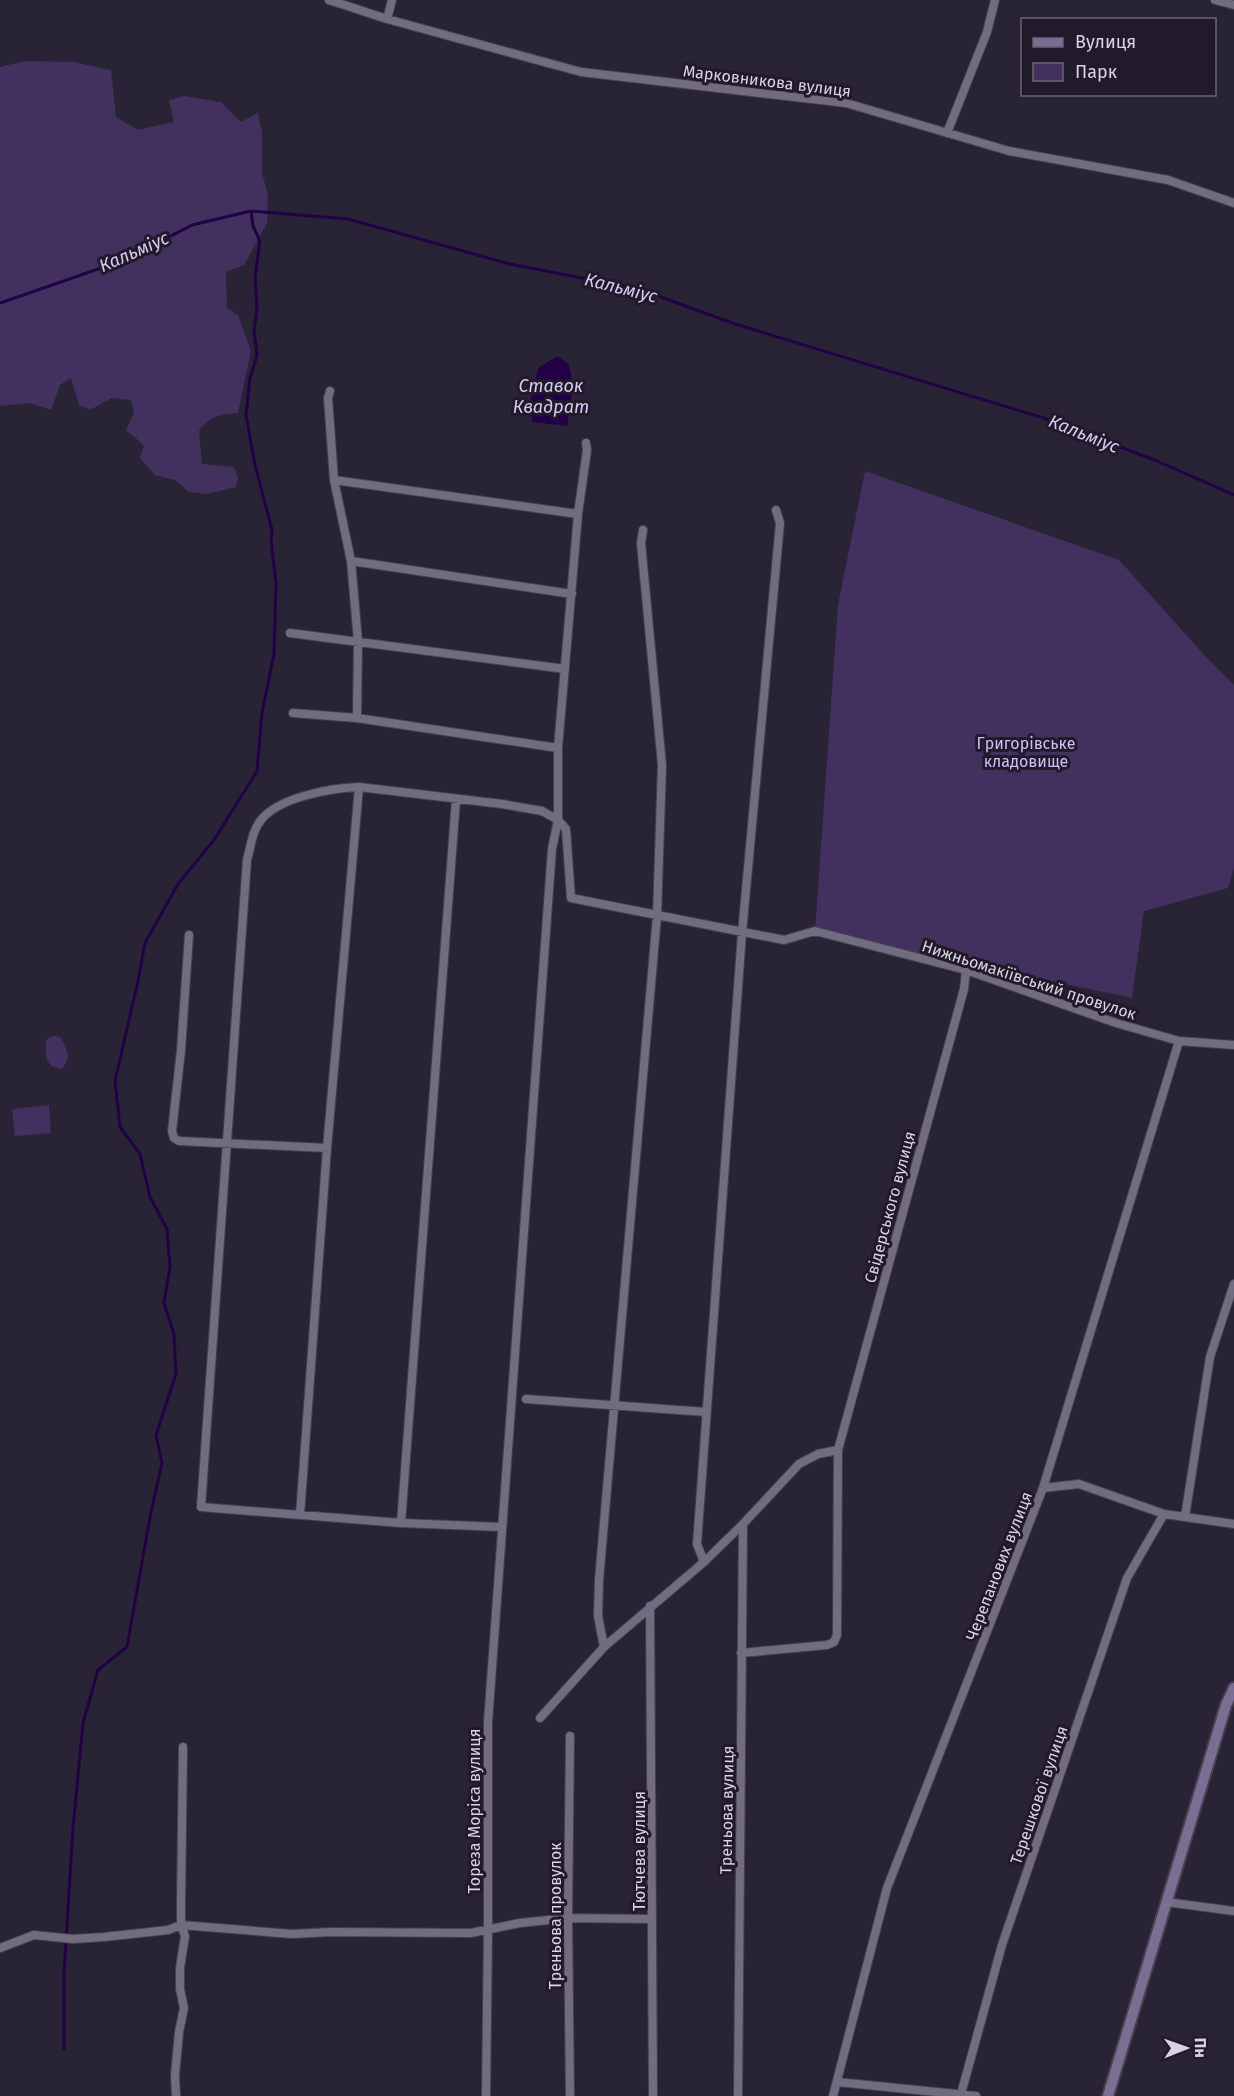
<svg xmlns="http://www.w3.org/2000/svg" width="1234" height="2096" viewBox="0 0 1234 2096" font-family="'Fira Sans',sans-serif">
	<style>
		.green { fill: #42315f }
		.water { fill: #230045 }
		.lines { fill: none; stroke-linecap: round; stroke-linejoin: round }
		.stream { stroke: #230045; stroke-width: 3 }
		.street-casing { stroke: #45414f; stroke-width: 10 }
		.secondary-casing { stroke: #45414f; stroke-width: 14 }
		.street { stroke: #726c80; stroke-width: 8 }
		.secondary { stroke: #7b6e94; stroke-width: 10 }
		.labels { text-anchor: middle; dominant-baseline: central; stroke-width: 6; stroke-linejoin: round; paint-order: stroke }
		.street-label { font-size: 16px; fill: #d8d5e0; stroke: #201a2b }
		.park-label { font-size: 16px; fill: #d2befc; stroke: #201a2b }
		.water-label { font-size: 18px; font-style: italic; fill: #d6caf3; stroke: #201a2b }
	</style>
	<rect width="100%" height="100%" fill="#292435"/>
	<path class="green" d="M 25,61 L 73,62 L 111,70 L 116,117 L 138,130 L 174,122 L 169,100 L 184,96 L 221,102 L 241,122 L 258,113 L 262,133 L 262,173 L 268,195 L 267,223 L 244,265 L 226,272 L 227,308 L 238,315 L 251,351 L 238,413 C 220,414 209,416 199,431 L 202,464 L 234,467 L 238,478 L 236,487 L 207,494 L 189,492 L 175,480 L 155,475 L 140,458 L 144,446 L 136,438 L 126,430 L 134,413 L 131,400 L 112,398 L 90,410 L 79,405 L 71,378 L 60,385 L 51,410 L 30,403 L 0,406 L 0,67 Z
		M 865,471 L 1119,560 L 1205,656 L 1234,685 L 1234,868 L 1228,888 L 1144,911 L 1132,998 L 815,931 L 838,605 Z
		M 55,1036 L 60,1037 C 67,1049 72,1057 62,1069 L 51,1066 L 46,1058 L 46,1041 L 50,1037 Z
		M 49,1105 L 51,1133 L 15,1136 L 12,1109 Z"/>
	<path class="water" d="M 558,356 L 569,365 L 573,385 L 567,426 L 532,422 L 531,393 L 539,367 Z"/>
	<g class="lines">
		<path class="stream" d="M 0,303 L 127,259 L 192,225 L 251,211 L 348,219 L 510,264 L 639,289 L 735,324 L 1050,420 L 1157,461 L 1234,495
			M 64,2049 L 64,1974 L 73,1828 L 83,1723 L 98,1670 L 127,1647 L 150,1517 L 162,1463 L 156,1435 L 176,1374 L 174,1334 L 164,1303 L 170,1267 L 167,1229 L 150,1197 L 140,1154 L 120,1127 L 115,1081 L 138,981 L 145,943 L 178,884 L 214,840 L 257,771 L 262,713 L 274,654 L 276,583 L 271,541 L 272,530 L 255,465 L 246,415 L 250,378 L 257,355 L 254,331 L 257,309 L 255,277 L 260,241 L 253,226 L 251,211"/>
		<defs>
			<path id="street" d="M 329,0 L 387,19 L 581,72 L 846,103 L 1009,151 L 1168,180 L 1234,203
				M 1215,0 L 1234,5
				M 387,19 L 392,0
				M 947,133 L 987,32 L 995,0
				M 330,391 L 328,398 L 334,480 L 351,561 L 358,641 L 357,718
				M 334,480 L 578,514
				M 351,561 L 572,594
				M 290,633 L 565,669
				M 293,713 L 357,718 L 558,748
				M 189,935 L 181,1050 L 172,1131 L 174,1138 L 179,1141 L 327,1148
				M 526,1399 L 706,1412
				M 1043,1488 L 1079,1484 L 1164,1514 L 1234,1524
				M 300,1515 L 327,1148 L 359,787
				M 1185,1517 L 1210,1357 L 1234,1284
				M 401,1523 L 456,800
				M 501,1527 L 401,1523 L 201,1507 L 247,860 C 251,846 252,831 261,820 C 279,797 332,788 359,787 L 502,804 L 542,811 L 558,820 L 566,829 L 571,898 L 784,940 L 815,931 L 966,970 L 1116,1023 L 1179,1041 L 1234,1045
				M 704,1562 L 697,1544 L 742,933 L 780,523 L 776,510
				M 650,1606 L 653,2096
				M 604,1647 L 598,1616 L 599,1580 L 657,916 L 662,765 L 641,543 L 643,530
				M 741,1653 L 827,1645 L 834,1642 L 837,1635 L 838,1450 L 964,989 L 966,970
				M 540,1718 L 604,1647 L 704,1562 L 743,1524 L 799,1464 L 818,1454 L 838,1450
				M 1166,1902 L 1234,1911
				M 0,1948 L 34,1935 L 73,1939 L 104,1937 L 168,1930 L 181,1925 L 292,1934 L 331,1932 L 471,1933 L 520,1923 L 568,1918 L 652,1919
				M 837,2082 L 976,2096
				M 961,2094 L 1002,1945 L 1127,1578 L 1164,1514
				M 176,2096 L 175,2075 L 179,2032 L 184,2008 L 180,1989 L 180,1968 L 185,1936 L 181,1925 L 181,1904 L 183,1747
				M 486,2096 L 488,1930 L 488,1722 L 552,849 L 558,820 L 558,748 L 578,514 L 587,450 L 586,443
				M 570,2096 L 568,1918 L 570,1736
				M 738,2096 L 743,1524
				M 833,2096 L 887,1888 L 1043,1488 L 1179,1041"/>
			<path id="secondary" d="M 1108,2096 L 1226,1705 L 1234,1688"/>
		</defs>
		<use href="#street" class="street-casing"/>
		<use href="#secondary" class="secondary-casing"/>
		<use href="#street" class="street"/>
		<use href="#secondary" class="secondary"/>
	</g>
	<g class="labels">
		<g class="street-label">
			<text transform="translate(767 81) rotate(7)">Марковникова вулиця</text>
			<text transform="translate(1029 980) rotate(18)">Нижньомакіївський провулок</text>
			<text transform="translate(890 1207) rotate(-75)">Свiдерського вулиця</text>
			<text transform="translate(999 1566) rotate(-69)">Черепанових вулиця</text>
			<text transform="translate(1039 1795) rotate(-71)">Терешкової вулиця</text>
			<text transform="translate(727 1810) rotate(-89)">Треньова вулиця</text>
			<text transform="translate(474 1811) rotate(-90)">Тореза Моріса вулиця</text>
			<text transform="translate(639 1851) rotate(-90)">Тютчева вулиця</text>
			<text transform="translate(555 1916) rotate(-90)">Треньова провулок</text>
		</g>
		<g class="park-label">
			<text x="1026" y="743">Григорівське<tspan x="1026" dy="18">кладовище</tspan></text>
		</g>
		<g class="water-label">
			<text transform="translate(134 252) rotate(-24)">Кальміус</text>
			<text transform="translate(621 288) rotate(14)">Кальміус</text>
			<text x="551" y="386">Ставок<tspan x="551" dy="21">Квадрат</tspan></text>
			<text transform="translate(1084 434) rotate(22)">Кальміус</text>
		</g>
	</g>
	<rect x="1021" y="18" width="195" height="78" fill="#201a2b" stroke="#6a6573" stroke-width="1.5"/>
	<rect x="1033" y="38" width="30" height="9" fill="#7b6e94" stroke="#6a6573" stroke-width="1.5"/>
	<text x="1075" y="48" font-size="18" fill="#d8d5e0">Вулиця</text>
	<rect x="1033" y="63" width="30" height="18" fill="#42315f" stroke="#6a6573" stroke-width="1.5"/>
	<text x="1075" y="78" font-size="18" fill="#d8d5e0">Парк</text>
	<g transform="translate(1186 2048) rotate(89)" stroke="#201a2b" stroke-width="4.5" paint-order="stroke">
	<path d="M0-4.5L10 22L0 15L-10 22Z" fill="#d8d5e0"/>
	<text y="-9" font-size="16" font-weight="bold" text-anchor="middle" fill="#d8d5e0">Пн</text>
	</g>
</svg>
